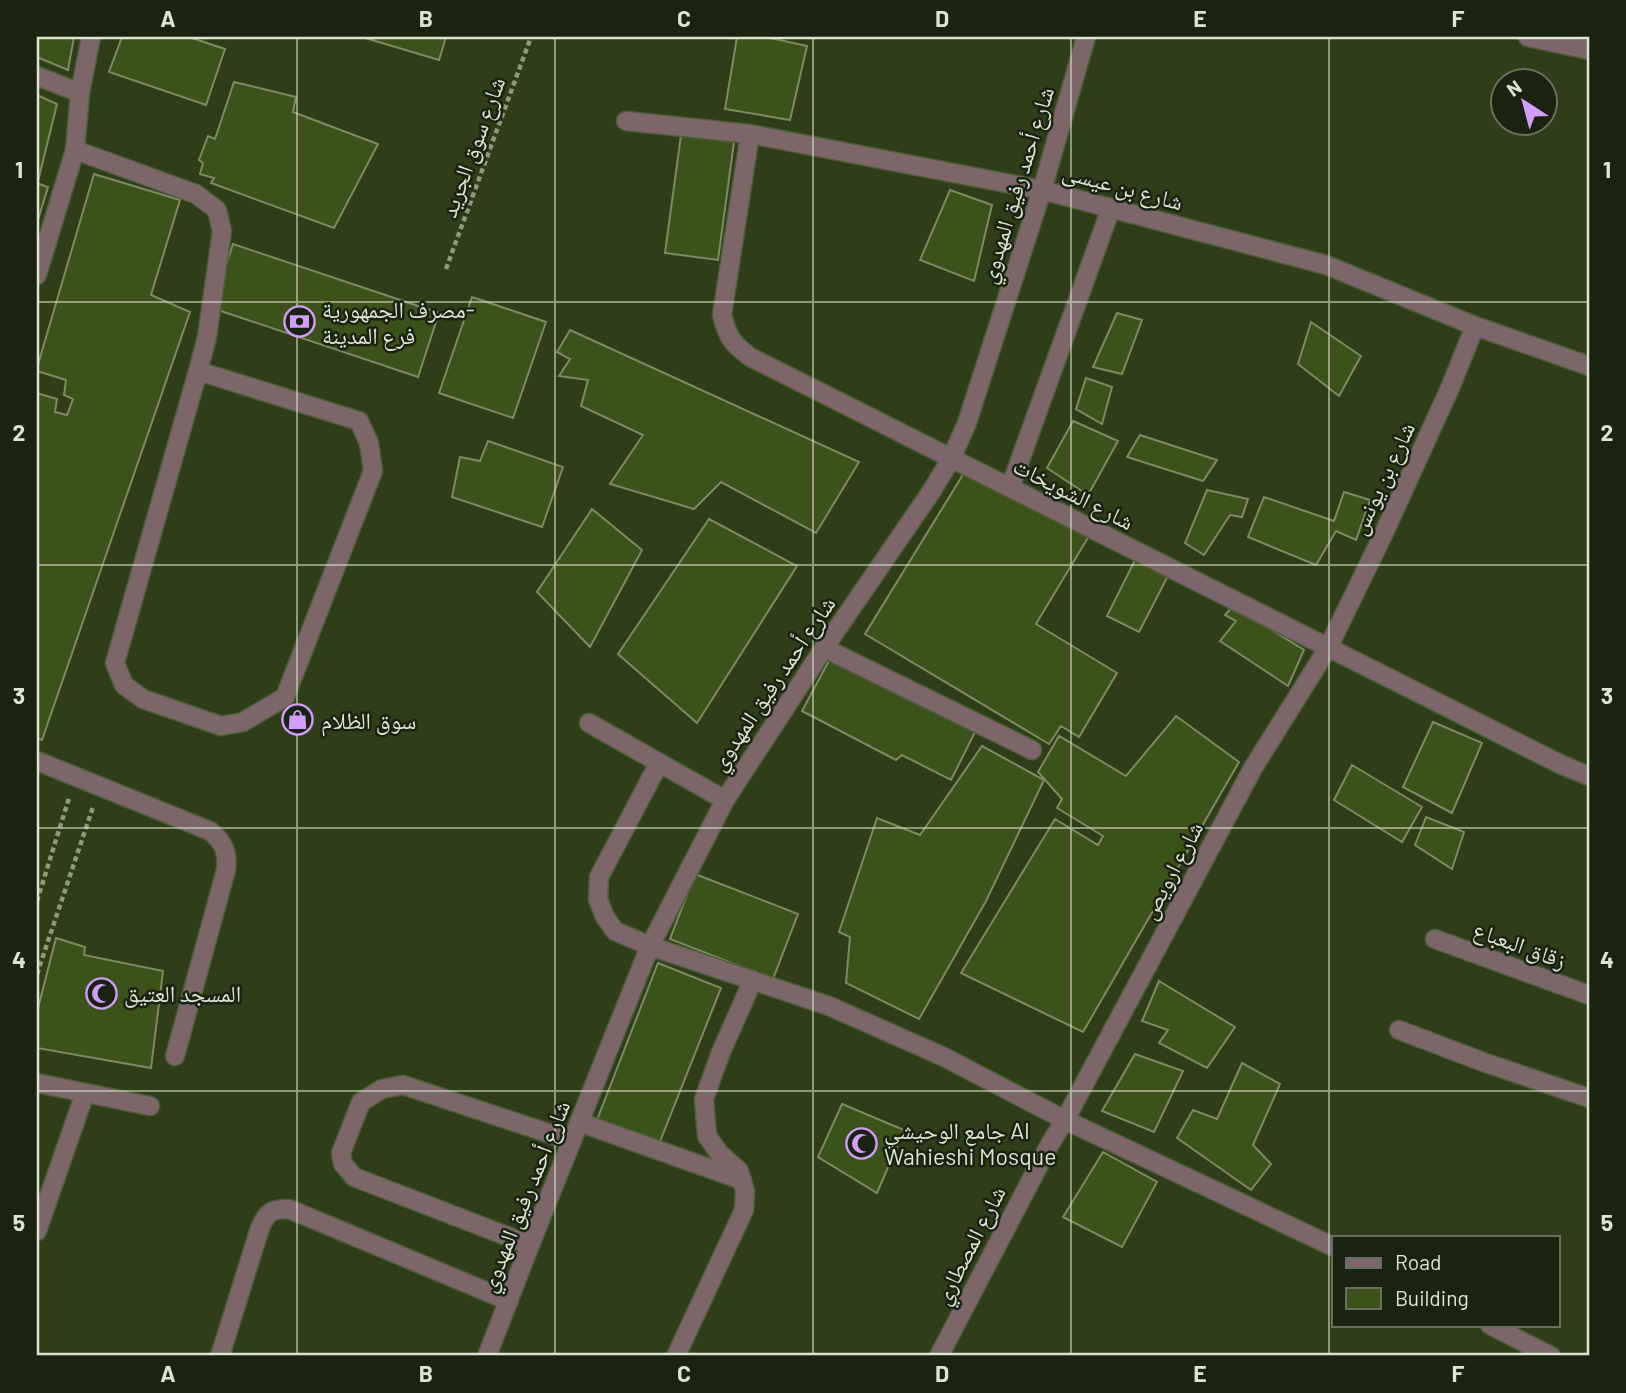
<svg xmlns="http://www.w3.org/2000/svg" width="1626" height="1393" viewBox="0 0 1626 1393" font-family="Barlow,'Noto Naskh Arabic',sans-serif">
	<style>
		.building { fill: #3b531a; stroke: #798c63; stroke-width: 2 }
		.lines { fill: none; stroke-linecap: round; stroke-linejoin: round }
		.service-casing { stroke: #4d5c39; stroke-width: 21 }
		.minor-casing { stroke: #4d5c39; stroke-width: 21 }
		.tertiary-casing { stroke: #4d5c39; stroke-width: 21 }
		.path { stroke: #8d9a7d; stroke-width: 4.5; stroke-dasharray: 5 3.5; stroke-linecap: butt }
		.service { stroke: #7c6669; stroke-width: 18 }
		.minor { stroke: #7c6669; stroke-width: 18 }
		.tertiary { stroke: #7c6669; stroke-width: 18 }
		.grid { fill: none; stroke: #dbe6d0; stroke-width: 2; stroke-opacity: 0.55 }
		.labels { text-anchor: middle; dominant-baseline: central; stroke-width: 5; stroke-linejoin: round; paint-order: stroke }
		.street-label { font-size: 23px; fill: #dbe6d0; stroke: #1a2212 }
		.poi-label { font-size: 23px; fill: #dbe6d0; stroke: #1a2212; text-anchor: start }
		.neatline { fill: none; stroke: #dbe6d0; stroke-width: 2.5 }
		.grid-label { font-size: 23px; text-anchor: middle; font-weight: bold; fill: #dbe6d0 }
	</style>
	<rect width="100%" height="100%" fill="#2e3e18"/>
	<path class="building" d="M 37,37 L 74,37 L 68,70 L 37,57 Z
		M 122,37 L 189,37 L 225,49 L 206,105 L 109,72 Z
		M 362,37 L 446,37 L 439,60 Z
		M 737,37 L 766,37 L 807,46 L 790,120 L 725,109 Z
		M 234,82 L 296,97 L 293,112 L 378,144 L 334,228 L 211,183 L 214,178 L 200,174 L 203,163 L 199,160 L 208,136 L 215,139 Z
		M 37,95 L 57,104 L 38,181 L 37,181 Z
		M 681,135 L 734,142 L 718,260 L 665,253 Z
		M 94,174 L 180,200 L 151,295 L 190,312 L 42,740 L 37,738 L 37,393 L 57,399 L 55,412 L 67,415 L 73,399 L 64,395 L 66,380 L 37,371 L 37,368 Z
		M 37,183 L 48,187 L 37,223 Z
		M 950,190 L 992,205 L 974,281 L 920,260 Z
		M 233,244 L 439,313 L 418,377 L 212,308 Z
		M 472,297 L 546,322 L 513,418 L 439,393 Z
		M 1117,313 L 1142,320 L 1122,374 L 1093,367 Z
		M 1311,322 L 1361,356 L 1339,396 L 1298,364 Z
		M 570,330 L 859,462 L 816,533 L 721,482 L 694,509 L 610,484 L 643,435 L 581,406 L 588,380 L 559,376 L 570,359 L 557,352 Z
		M 1086,378 L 1112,387 L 1102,424 L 1076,409 Z
		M 1073,421 L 1118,441 L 1088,495 L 1047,468 Z
		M 1140,435 L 1217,460 L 1203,481 L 1127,457 Z
		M 488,441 L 563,467 L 542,527 L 452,497 L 460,457 L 480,461 Z
		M 964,473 L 1089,536 L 1036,624 L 1117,673 L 1079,737 L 1061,726 L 1049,744 L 865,634 Z
		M 1207,490 L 1248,499 L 1242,517 L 1230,515 L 1204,555 L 1185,543 Z
		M 1344,492 L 1370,500 L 1356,540 L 1336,531 L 1316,565 L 1248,537 L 1264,497 L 1334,521 Z
		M 592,509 L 642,550 L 590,647 L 537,592 Z
		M 709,519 L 797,566 L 697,723 L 618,654 Z
		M 1137,556 L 1170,572 L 1139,632 L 1107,616 Z
		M 1233,606 L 1304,650 L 1288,686 L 1220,641 L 1236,621 L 1225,615 Z
		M 832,655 L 976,730 L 951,780 L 902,755 L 896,760 L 802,711 Z
		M 1176,716 L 1239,762 L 1083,1032 L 961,973 L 1055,819 L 1098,845 L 1103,836 L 1057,808 L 1062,799 L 1038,772 L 1059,736 L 1126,776 Z
		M 1433,722 L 1482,743 L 1452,813 L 1403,787 Z
		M 982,746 L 1044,780 L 986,901 L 919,1019 L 846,983 L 850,937 L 839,932 L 877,818 L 920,835 Z
		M 1352,765 L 1422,807 L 1402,842 L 1334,800 Z
		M 1426,817 L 1464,832 L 1452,869 L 1415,845 Z
		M 695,874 L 798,914 L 773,979 L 670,939 Z
		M 56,938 L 85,947 L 84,955 L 163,971 L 151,1068 L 37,1048 L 37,1012 Z
		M 658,963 L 721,988 L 659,1144 L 597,1120 Z
		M 1159,981 L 1235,1027 L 1207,1068 L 1159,1043 L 1168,1030 L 1142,1021 Z
		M 1135,1054 L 1183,1071 L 1154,1132 L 1102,1111 Z
		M 1242,1063 L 1280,1084 L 1253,1145 L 1271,1164 L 1251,1190 L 1177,1138 L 1193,1110 L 1217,1119 Z
		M 842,1104 L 904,1130 L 877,1193 L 818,1157 Z
		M 1103,1152 L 1157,1182 L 1122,1247 L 1063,1217 Z"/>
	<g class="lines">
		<defs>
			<path id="service" d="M 75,150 L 196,194 L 217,210 L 222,231 L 207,337 L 198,371 L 115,663 L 124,685 L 143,699 L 221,726 L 243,722 L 285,697 L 373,471 L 369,443 L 359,421 L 198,371
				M 1010,488 L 1111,208
				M 824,648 L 1032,750
				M 589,723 L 725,800
				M 650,946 L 615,931 L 605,917 L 598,899 L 599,877 L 659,763
				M 530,1245 L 354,1177 L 343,1164 L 341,1153 L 361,1102 L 382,1089 L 403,1085 L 572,1141"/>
			<path id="minor" d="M 37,76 L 80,93
				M 626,121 L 750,134 L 1042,190 L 1326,265 L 1475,326 L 1589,366
				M 750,134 L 722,315 C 728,338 731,342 750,357 L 1562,765 L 1589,776
				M 37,275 L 75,150 L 80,93 L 91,37
				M 37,761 L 210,831 C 224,842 228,853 226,870 L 175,1056
				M 1435,939 L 1589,995
				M 650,946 L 829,1006 L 944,1057 L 1065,1120 L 1334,1247
				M 1399,1030 L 1486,1063 L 1589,1098
				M 37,1083 L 150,1106
				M 579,1122 L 742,1180
				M 37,1231 L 85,1093
				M 1490,1325 L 1551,1356
				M 220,1356 L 260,1228 C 267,1212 271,1209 289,1209 L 509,1301
				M 487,1356 L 530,1245 L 650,946 L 725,800 L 824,648 L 931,492 L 951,459 L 967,423 L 1042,190 L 1086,37
				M 676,1356 L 744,1210 L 745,1191 L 739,1171 L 719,1153 L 707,1136 L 704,1099 L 721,1052 L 753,980
				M 939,1356 L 1050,1144 L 1065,1120 L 1253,768 L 1328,648 L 1383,535 L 1450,388 L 1475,326"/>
			<path id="tertiary" d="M 1528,37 L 1589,50"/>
		</defs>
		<use href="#service" class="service-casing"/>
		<use href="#minor" class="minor-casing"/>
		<use href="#tertiary" class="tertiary-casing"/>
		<path class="path" d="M 446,269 L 531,37
			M 37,901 L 69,798
			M 37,974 L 93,807"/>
		<use href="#service" class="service"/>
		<use href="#minor" class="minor"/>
		<use href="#tertiary" class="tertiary"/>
	</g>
	<path class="grid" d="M 297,37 L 297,1356M 555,37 L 555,1356M 813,37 L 813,1356M 1071,37 L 1071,1356M 1329,37 L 1329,1356M 37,302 L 1589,302M 37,565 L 1589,565M 37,828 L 1589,828M 37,1091 L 1589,1091"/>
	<defs>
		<symbol id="bank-ring" viewBox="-11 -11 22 22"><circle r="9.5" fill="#1a2212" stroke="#d29dfd" stroke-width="1.5"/><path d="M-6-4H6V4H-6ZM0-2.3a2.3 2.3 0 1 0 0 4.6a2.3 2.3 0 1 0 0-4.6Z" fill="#d29dfd"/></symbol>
		<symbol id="shop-ring" viewBox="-11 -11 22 22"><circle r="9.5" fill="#1a2212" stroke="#d29dfd" stroke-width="1.5"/><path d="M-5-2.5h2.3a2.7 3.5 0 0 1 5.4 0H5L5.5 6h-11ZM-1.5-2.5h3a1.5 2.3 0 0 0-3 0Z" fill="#d29dfd"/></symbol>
		<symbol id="mosque-ring" viewBox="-11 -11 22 22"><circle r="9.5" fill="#1a2212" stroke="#d29dfd" stroke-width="1.5"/><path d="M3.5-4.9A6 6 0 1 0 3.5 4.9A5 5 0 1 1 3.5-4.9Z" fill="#d29dfd"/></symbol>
	</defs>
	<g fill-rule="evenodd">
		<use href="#bank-ring" x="282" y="304" width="35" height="35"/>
		<use href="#shop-ring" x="280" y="702" width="35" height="35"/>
		<use href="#mosque-ring" x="84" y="976" width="35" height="35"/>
		<use href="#mosque-ring" x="844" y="1126" width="35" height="35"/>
	</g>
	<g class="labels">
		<g class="street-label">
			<text transform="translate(472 147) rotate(-70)">شارع سوق الجريد</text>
			<text transform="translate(1016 185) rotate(-73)">شارع أحمد رفيق المهدوي</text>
			<text transform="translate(1123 186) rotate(15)">شارع بن عيسى</text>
			<text transform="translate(1382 478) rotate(-65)">شارع بن يونس</text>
			<text transform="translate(1074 493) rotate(27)">شارع الشويخات</text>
			<text transform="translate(772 683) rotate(-56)">شارع أحمد رفيق المهدوي</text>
			<text transform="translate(1171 870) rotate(-62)">شارع ارويص</text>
			<text transform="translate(1520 944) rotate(20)">زقاق البعباع</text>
			<text transform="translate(524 1196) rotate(-68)">شارع أحمد رفيق المهدوي</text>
			<text transform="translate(969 1245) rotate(-63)">شارع المصطاري</text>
		</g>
		<g class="poi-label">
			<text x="322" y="309">مصرف الجمهورية-<tspan x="322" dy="26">فرع المدينة</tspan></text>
			<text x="321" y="720">سوق الظلام</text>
			<text x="124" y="993">المسجد العتيق</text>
			<text x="884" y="1130">جامع الوحيشي Al<tspan x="884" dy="26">Wahieshi Mosque</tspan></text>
		</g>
	</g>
	<rect width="1626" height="1393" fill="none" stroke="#1a2212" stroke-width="77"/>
	<rect x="1332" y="1236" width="228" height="91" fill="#1a2212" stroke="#67705e" stroke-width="2"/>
	<rect x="1346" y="1258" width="35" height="10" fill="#7c6669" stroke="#67705e" stroke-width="2"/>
	<text x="1395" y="1270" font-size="21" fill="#dbe6d0">Road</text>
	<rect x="1346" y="1288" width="35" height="21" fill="#3b531a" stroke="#67705e" stroke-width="2"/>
	<text x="1395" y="1306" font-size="21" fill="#dbe6d0">Building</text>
	<g transform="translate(1524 102) rotate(324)"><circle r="33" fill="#1a2212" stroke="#67705e" stroke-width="2"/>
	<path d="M0-5L12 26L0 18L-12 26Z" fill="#d29dfd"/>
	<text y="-10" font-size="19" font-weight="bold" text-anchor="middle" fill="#dbe6d0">N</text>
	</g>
	<rect x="38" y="38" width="1550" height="1316" class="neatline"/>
	<g class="grid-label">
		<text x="168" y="27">A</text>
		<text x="426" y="27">B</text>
		<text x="684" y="27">C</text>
		<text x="942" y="27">D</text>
		<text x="1200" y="27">E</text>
		<text x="1458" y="27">F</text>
		<text x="19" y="178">1</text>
		<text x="1607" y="178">1</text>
		<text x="19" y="441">2</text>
		<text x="1607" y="441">2</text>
		<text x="19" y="704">3</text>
		<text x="1607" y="704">3</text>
		<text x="19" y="968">4</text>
		<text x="1607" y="968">4</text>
		<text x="19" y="1231">5</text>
		<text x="1607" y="1231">5</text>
		<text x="168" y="1382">A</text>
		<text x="426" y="1382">B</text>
		<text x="684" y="1382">C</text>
		<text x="942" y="1382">D</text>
		<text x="1200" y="1382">E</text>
		<text x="1458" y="1382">F</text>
	</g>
</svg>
